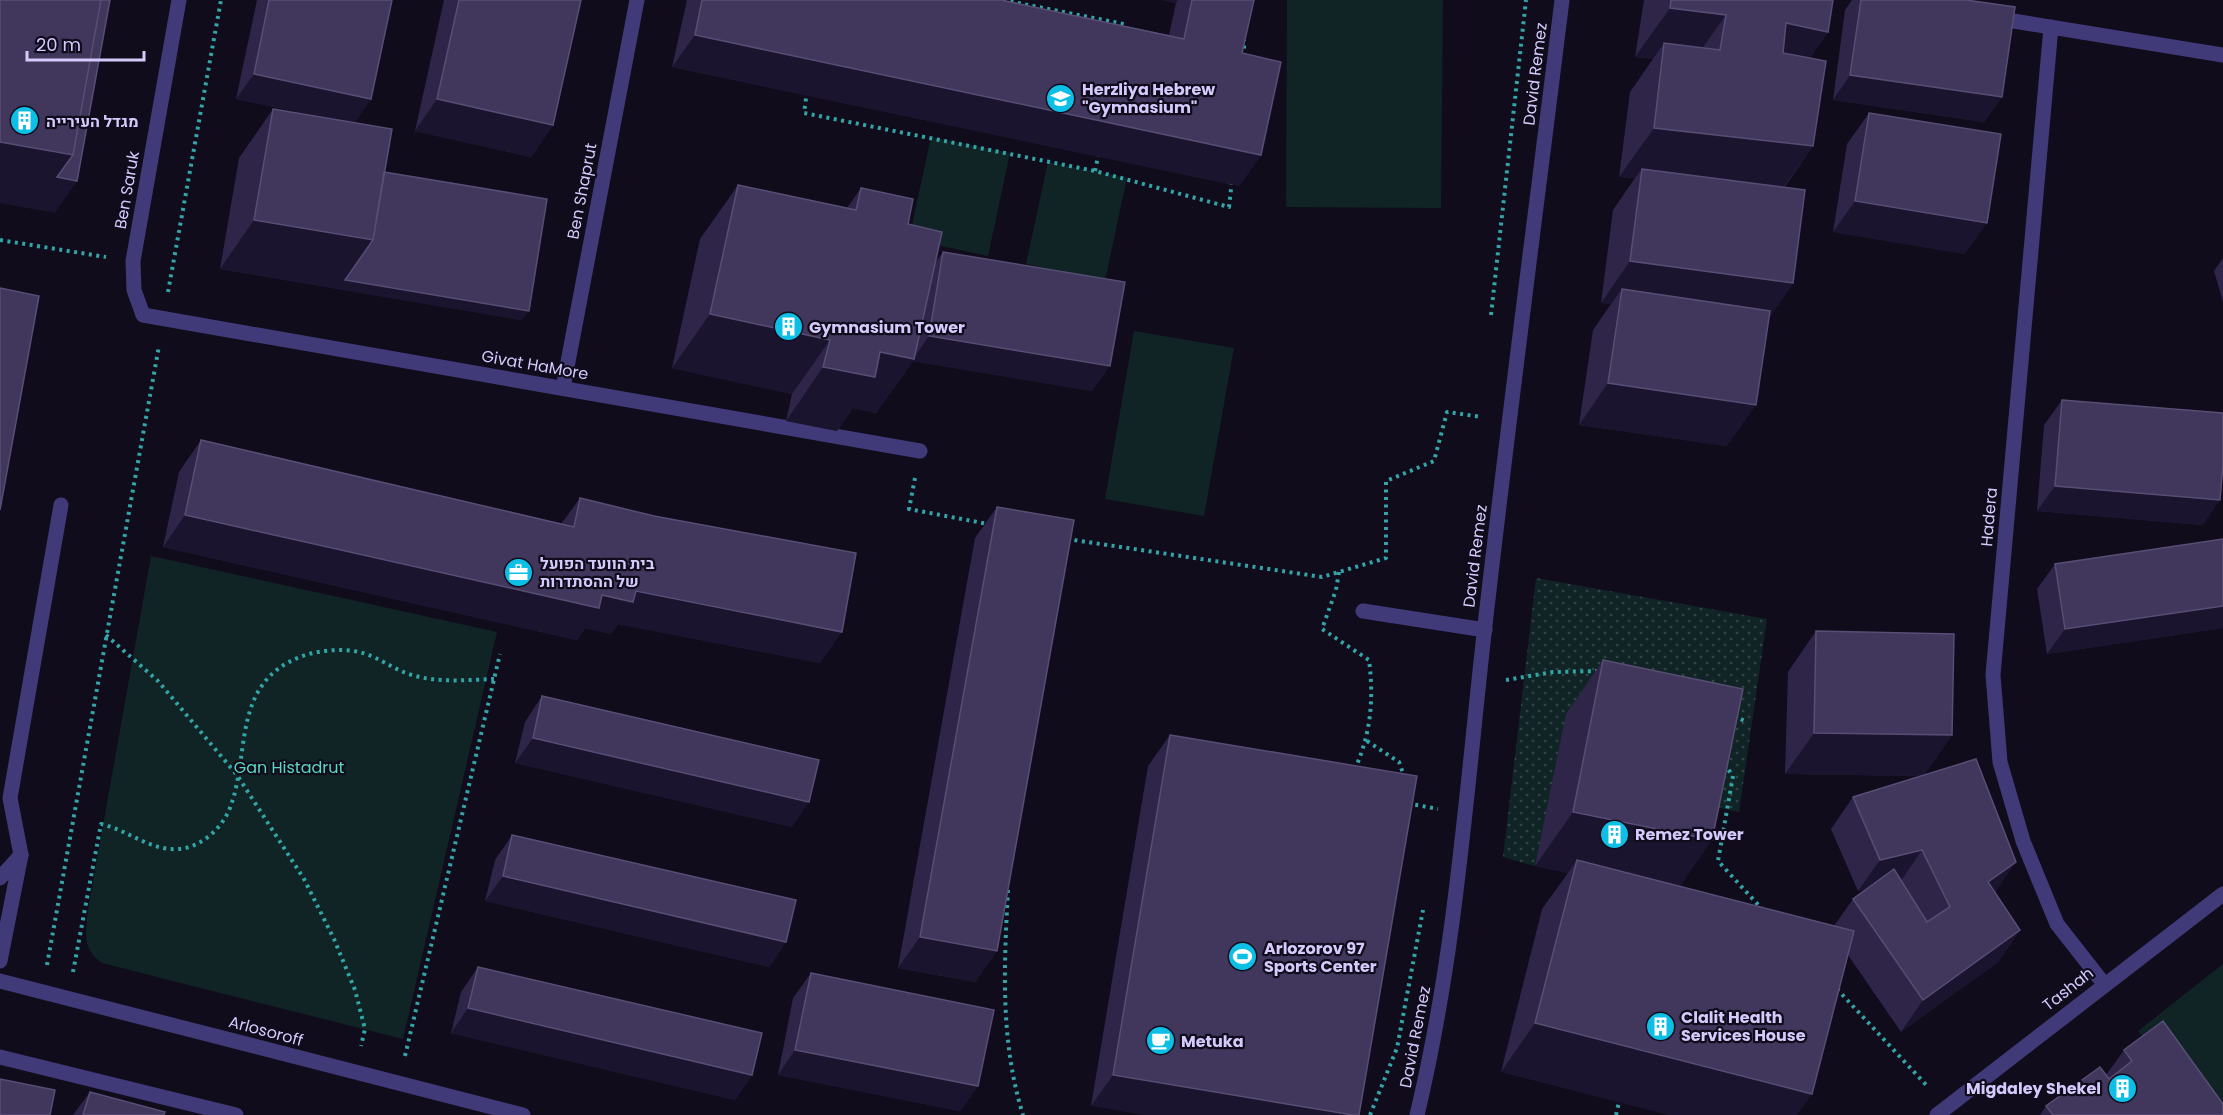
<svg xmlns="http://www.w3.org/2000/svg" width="2223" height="1115" viewBox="0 0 2223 1115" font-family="Poppins,Heebo,sans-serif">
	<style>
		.park { fill: #102425 }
		.garden { fill: url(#garden-dots) }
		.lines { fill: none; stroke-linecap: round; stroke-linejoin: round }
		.path { stroke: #33a4a7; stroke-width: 4; stroke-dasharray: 3 4.5; stroke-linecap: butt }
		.service { stroke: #413a78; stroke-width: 15 }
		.minor { stroke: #413a78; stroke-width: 15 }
		.tertiary { stroke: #413a78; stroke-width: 15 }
		.wall { fill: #2f2549 }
		.shaded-wall { fill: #1b142f }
		.building { fill: #41375c; stroke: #584e75; stroke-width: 1.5 }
		.labels { text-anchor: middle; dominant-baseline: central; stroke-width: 4.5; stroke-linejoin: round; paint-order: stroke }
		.street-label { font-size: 16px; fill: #d4cafc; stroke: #100c1c }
		.poi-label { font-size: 16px; font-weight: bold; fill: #d4cafc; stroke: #100c1c; text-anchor: start }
		.park-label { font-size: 16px; fill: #5bd7c2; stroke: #100c1c }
	</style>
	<defs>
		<pattern id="garden-dots" width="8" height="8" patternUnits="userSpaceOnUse" patternTransform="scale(1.5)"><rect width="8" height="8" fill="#102425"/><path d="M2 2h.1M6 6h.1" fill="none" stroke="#324246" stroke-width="1.8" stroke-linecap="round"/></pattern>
	</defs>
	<rect width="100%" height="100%" fill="#100c1c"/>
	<path class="park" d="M 1287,0 L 1443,0 L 1441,208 L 1286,207 Z
		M 931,137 L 1010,153 L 988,256 L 909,239 Z
		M 1048,162 L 1127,178 L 1105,281 L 1026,264 Z
		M 1134,331 L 1234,348 L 1204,516 L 1105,499 Z
		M 151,556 L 497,632 L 403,1039 L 102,963 C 81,948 86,933 88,910 Z
		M 2223,964 L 2223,1115 L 2205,1115 L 2138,1031 Z"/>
	<path class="garden" d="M 1536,578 L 1767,619 L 1739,812 L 1693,802 L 1535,866 L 1503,857 Z"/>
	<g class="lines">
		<path class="path" d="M 1003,0 L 1124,24 L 1123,30
			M 1244,56 L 1244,40
			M 807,91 L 804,113 L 1095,171 L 1229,207 L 1232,180
			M 1095,171 L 1099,152
			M 0,240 L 106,257
			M 168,292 L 221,0
			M 1491,315 L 1526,0
			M 915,478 L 909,509 L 988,524
			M 1067,539 L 1322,577 L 1386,558 L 1386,481 L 1434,461 L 1447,412 L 1482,417
			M 1339,572 L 1336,590 L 1322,629 L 1369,660 C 1374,699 1371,733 1355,769
			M 106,635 L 158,681 L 237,775 L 304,879 L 334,939 L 355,990 L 365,1029 L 361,1046
			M 1506,680 L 1553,672 L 1600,671
			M 1734,716 L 1747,722
			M 1367,741 L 1399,762 L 1404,776
			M 1724,764 L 1733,776 L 1718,861 L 1762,909
			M 1410,801 L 1411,804 L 1438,809
			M 1008,890 C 1004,966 1000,1041 1023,1115
			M 47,965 L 159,346
			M 73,972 L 101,824 C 128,830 150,851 178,849 C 201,848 224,827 231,805 C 250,753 232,683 300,657 C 320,649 352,647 371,656 C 386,662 397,671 412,675 C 438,683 467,680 494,679
			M 1837,989 L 1928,1087
			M 405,1056 L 500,654
			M 1370,1115 L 1397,1048 L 1423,910
			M 1616,1115 L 1619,1102"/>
		<path class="service" d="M 1363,611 L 1485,630
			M 21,855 L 10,798 L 61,505"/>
		<path class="minor" d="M 179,0 L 133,261 L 134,290 L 143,315 L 920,451
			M 1995,18 L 2223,55
			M 2051,27 L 1993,675 L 2000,762 L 2023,841 L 2057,924 L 2104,984
			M 563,388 L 637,0
			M 0,961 L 21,855
			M 1937,1115 L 2223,894"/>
		<path class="tertiary" d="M 0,878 L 21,855
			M 0,981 L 523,1115
			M 0,1057 L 236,1115
			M 1417,1115 C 1455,957 1466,795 1484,634 C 1508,422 1536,211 1562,0"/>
	</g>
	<path class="wall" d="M 257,0 L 392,0 L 371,99 L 354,123 L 384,172 L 522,320 L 220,269 L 239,158 L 273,109 L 328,118 L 236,99 Z
		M 444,0 L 581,0 L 553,125 L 531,157 L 415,131 Z
		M 687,0 L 1001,0 L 1169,35 L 1176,3 L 1162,0 L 1254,0 L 1242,53 L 1261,155 L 1239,186 L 672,67 Z
		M 1644,0 L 1833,0 L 1828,32 L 1810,58 L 1813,146 L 1784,188 L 1793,283 L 1769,318 L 1727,446 L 1579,425 L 1593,330 L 1611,304 L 1601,303 L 1613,210 L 1635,178 L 1619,177 L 1630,92 L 1653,59 L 1635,57 Z
		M 1852,0 L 1966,0 L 2002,97 L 1984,122 L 1833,100 L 1845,10 Z
		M 1869,113 L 1965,254 L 1833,232 L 1847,144 Z
		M 738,185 L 847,208 L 861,188 L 908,224 L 935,263 L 943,252 L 1092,391 L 913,361 L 876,413 L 853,408 L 837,431 L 786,421 L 792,394 L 672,368 L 700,239 Z
		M 2223,258 L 2223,302 L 2214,271 Z
		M 2062,400 L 2203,525 L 2037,511 L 2044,425 Z
		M 201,440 L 561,524 L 580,498 L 820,663 L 618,624 L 611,634 L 585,628 L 577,640 L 163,547 L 179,472 Z
		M 997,507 L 997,951 L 975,982 L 898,968 L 975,538 Z
		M 2223,539 L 2223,628 L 2047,654 L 2037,589 L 2055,564 Z
		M 1816,631 L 1952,735 L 1924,775 L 1995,893 L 2020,930 L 1998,962 L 1901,1032 L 1848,955 L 1501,1072 L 1542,909 L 1568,873 L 1535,866 L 1566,714 L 1603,660 L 1680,886 L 1834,926 L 1853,899 L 1866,889 L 1858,891 L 1831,829 L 1853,797 L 1920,776 L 1785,774 L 1788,672 Z
		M 542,696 L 792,827 L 515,763 L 525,722 Z
		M 1170,735 L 1359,1115 L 1091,1106 L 1148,766 Z
		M 512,835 L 786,942 L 769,967 L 485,901 L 495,860 Z
		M 478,967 L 752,1075 L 735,1100 L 451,1033 L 461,992 Z
		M 811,973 L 978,1086 L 960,1111 L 778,1075 L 793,998 Z
		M 2124,1050 L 2223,1115 L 2040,1115 L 2046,1106 L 2106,1075 Z
		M 90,1092 L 164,1115 L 73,1115 Z"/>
	<path class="shaded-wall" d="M 1162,0 L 1178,0 L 1176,3 Z
		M 1670,8 L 1726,15 L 1691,64 L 1664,43 L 1653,59 L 1635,57 Z
		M 1786,23 L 1828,32 L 1794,81 L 1751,72 Z
		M 695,35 L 1261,155 L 1239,186 L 672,67 Z
		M 254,74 L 371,99 L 354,124 L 236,99 Z
		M 1850,75 L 2002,97 L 1984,122 L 1833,100 Z
		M 437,99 L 553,125 L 531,157 L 415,131 Z
		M 1654,128 L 1813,146 L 1778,195 L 1642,169 L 1635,178 L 1619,177 Z
		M 0,142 L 73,155 L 77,181 L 55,213 L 0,203 Z
		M 1855,201 L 1987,223 L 1965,254 L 1833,232 Z
		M 254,220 L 373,240 L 529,311 L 522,320 L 220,269 Z
		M 1630,261 L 1793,283 L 1765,324 L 1622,289 L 1611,304 L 1601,303 Z
		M 710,314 L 830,340 L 792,394 L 672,368 Z
		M 929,336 L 1110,366 L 1092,391 L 913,361 L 876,413 L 853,408 L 837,431 L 786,421 L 823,367 L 880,352 L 913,359 Z
		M 1608,383 L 1756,405 L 1727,446 L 1579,425 Z
		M 2055,486 L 2220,500 L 2203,525 L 2037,511 Z
		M 185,515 L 602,595 L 636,591 L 842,632 L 820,663 L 618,624 L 611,634 L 585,628 L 577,640 L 163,547 Z
		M 2223,606 L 2223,628 L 2047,654 L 2065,629 Z
		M 1814,733 L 1952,735 L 1923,776 L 1785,774 Z
		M 533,738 L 809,802 L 792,827 L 515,763 Z
		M 1573,812 L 1712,840 L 1674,895 L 1577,860 L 1568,873 L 1535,866 Z
		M 1922,850 L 1900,882 L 1858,891 L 1880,860 Z
		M 2016,862 L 1994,894 L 1988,882 Z
		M 503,876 L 786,942 L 769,967 L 485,901 Z
		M 2020,930 L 1998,962 L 1901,1032 L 1923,1000 Z
		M 920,937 L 997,951 L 975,982 L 898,968 Z
		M 468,1008 L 752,1075 L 735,1100 L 451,1033 Z
		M 1535,1023 L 1812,1094 L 1797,1115 L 1668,1115 L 1501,1072 Z
		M 795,1050 L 978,1086 L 960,1111 L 778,1075 Z
		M 1113,1075 L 1353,1115 L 1143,1115 L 1091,1106 Z"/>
	<path class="building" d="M 0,0 L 101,0 L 73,155 L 0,142 Z
		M 101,0 L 110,0 L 77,181 L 57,177 L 73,155 Z
		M 269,0 L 392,0 L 371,99 L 254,74 Z
		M 459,0 L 581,0 L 553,125 L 437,99 Z
		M 702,0 L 1001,0 L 1184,39 L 1192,0 L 1254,0 L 1242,53 L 1281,62 L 1261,155 L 695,35 Z
		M 1671,0 L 1833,0 L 1828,32 L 1786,23 L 1783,53 L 1826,61 L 1813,146 L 1654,128 L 1664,43 L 1720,50 L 1726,15 L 1670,8 Z
		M 1861,0 L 1966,0 L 2015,7 L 2002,97 L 1850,75 Z
		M 273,109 L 392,129 L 373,240 L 254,220 Z
		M 1869,113 L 2001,134 L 1987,223 L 1855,201 Z
		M 1642,169 L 1805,190 L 1793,283 L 1630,261 Z
		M 384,172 L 547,199 L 529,311 L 345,280 L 373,240 Z
		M 738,185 L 856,210 L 861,188 L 913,199 L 908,224 L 942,232 L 914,359 L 880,352 L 875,377 L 823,367 L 830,340 L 710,314 Z
		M 943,252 L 1125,282 L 1110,366 L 929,336 Z
		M 0,288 L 39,296 L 0,510 Z
		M 1622,289 L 1770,311 L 1756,405 L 1608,383 Z
		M 2062,400 L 2223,413 L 2223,465 L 2220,500 L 2055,486 Z
		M 201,440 L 574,527 L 580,498 L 654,516 L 856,553 L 842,632 L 636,591 L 633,602 L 602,595 L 599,608 L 185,515 Z
		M 997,507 L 1074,520 L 997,951 L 920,937 Z
		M 2223,539 L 2223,606 L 2065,629 L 2055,564 Z
		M 1816,631 L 1954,634 L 1952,735 L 1814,733 Z
		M 1603,660 L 1743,689 L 1712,840 L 1573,812 Z
		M 542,696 L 819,760 L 809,802 L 533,738 Z
		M 1170,735 L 1417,776 L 1359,1115 L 1353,1115 L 1113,1075 Z
		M 1976,759 L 2016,862 L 1988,882 L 2020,930 L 1923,1000 L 1853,899 L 1894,869 L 1927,922 L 1950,907 L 1922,850 L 1880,860 L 1853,797 Z
		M 512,835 L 796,900 L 786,942 L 503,876 Z
		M 1577,860 L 1854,931 L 1812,1094 L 1535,1023 Z
		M 478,967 L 762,1033 L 752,1075 L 468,1008 Z
		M 811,973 L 994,1010 L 978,1086 L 795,1050 Z
		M 2163,1021 L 2223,1104 L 2223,1115 L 2053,1115 L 2046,1106 L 2100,1067 L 2109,1079 L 2132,1061 L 2124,1050 Z
		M 0,1079 L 55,1090 L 50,1115 L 0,1115 Z
		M 90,1092 L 165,1112 L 164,1115 L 83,1115 Z"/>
	<defs>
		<symbol id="school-disc" viewBox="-11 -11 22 22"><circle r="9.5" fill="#0dbee5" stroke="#100c1c"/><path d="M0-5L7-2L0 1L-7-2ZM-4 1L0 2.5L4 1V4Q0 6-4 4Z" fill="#fff"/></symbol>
		<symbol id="building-disc" viewBox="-11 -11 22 22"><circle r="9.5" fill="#0dbee5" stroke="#100c1c"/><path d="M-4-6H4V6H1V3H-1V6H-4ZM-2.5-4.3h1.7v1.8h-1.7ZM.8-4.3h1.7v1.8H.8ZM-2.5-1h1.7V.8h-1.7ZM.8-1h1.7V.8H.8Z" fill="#fff"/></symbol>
		<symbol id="office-disc" viewBox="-11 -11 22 22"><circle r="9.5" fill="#0dbee5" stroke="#100c1c"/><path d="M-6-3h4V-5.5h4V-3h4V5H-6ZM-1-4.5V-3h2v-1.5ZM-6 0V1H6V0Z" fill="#fff"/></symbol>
		<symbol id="stadium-disc" viewBox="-11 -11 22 22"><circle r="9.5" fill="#0dbee5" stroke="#100c1c"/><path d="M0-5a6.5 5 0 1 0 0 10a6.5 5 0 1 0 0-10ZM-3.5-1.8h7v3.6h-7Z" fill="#fff"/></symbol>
		<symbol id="cafe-disc" viewBox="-11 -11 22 22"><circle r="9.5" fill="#0dbee5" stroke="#100c1c"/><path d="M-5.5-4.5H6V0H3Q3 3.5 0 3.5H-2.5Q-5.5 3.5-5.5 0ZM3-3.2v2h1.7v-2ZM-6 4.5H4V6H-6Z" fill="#fff"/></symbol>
	</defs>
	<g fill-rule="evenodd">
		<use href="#school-disc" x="1044" y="82" width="33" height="33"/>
		<use href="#building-disc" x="8" y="104" width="33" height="33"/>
		<use href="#building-disc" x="772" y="310" width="33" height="33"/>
		<use href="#office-disc" x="502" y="556" width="33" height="33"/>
		<use href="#building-disc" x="1598" y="818" width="33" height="33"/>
		<use href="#stadium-disc" x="1226" y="940" width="33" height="33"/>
		<use href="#building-disc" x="1644" y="1010" width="33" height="33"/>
		<use href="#cafe-disc" x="1144" y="1024" width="33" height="33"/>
		<use href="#building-disc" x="2106" y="1072" width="33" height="33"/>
	</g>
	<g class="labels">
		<g class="street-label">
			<text transform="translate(1535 74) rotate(-83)">David Remez</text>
			<text transform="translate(127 190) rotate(-80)">Ben Saruk</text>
			<text transform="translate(582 191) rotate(-79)">Ben Shaprut</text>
			<text transform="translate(535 365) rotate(10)">Givat HaMore</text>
			<text transform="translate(1989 517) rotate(-85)">Hadera</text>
			<text transform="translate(1475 556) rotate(-83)">David Remez</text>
			<text transform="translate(2068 989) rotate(-38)">Tashah</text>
			<text transform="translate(266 1031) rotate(15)">Arlosoroff</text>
			<text transform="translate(1415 1037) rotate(-79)">David Remez</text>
		</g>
		<g class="poi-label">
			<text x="1082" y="89">Herzliya Hebrew<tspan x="1082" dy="18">"Gymnasium"</tspan></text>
			<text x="46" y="121">מגדל העירייה</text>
			<text x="809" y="327">Gymnasium Tower</text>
			<text x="540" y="563">בית הוועד הפועל<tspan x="540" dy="18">של ההסתדרות</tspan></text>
			<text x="1635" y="834">Remez Tower</text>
			<text x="1264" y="948">Arlozorov 97<tspan x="1264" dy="18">Sports Center</tspan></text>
			<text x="1681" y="1017">Clalit Health<tspan x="1681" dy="18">Services House</tspan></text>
			<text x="1181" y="1041">Metuka</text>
			<text x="2101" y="1088" text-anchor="end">Migdaley Shekel</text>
		</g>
		<g class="park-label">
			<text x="289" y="767">Gan Histadrut</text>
		</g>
	</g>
	<path d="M27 51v9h117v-9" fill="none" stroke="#d4cafc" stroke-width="3"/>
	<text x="36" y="51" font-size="18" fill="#d4cafc" stroke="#100c1c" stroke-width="4.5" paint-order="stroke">20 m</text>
</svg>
